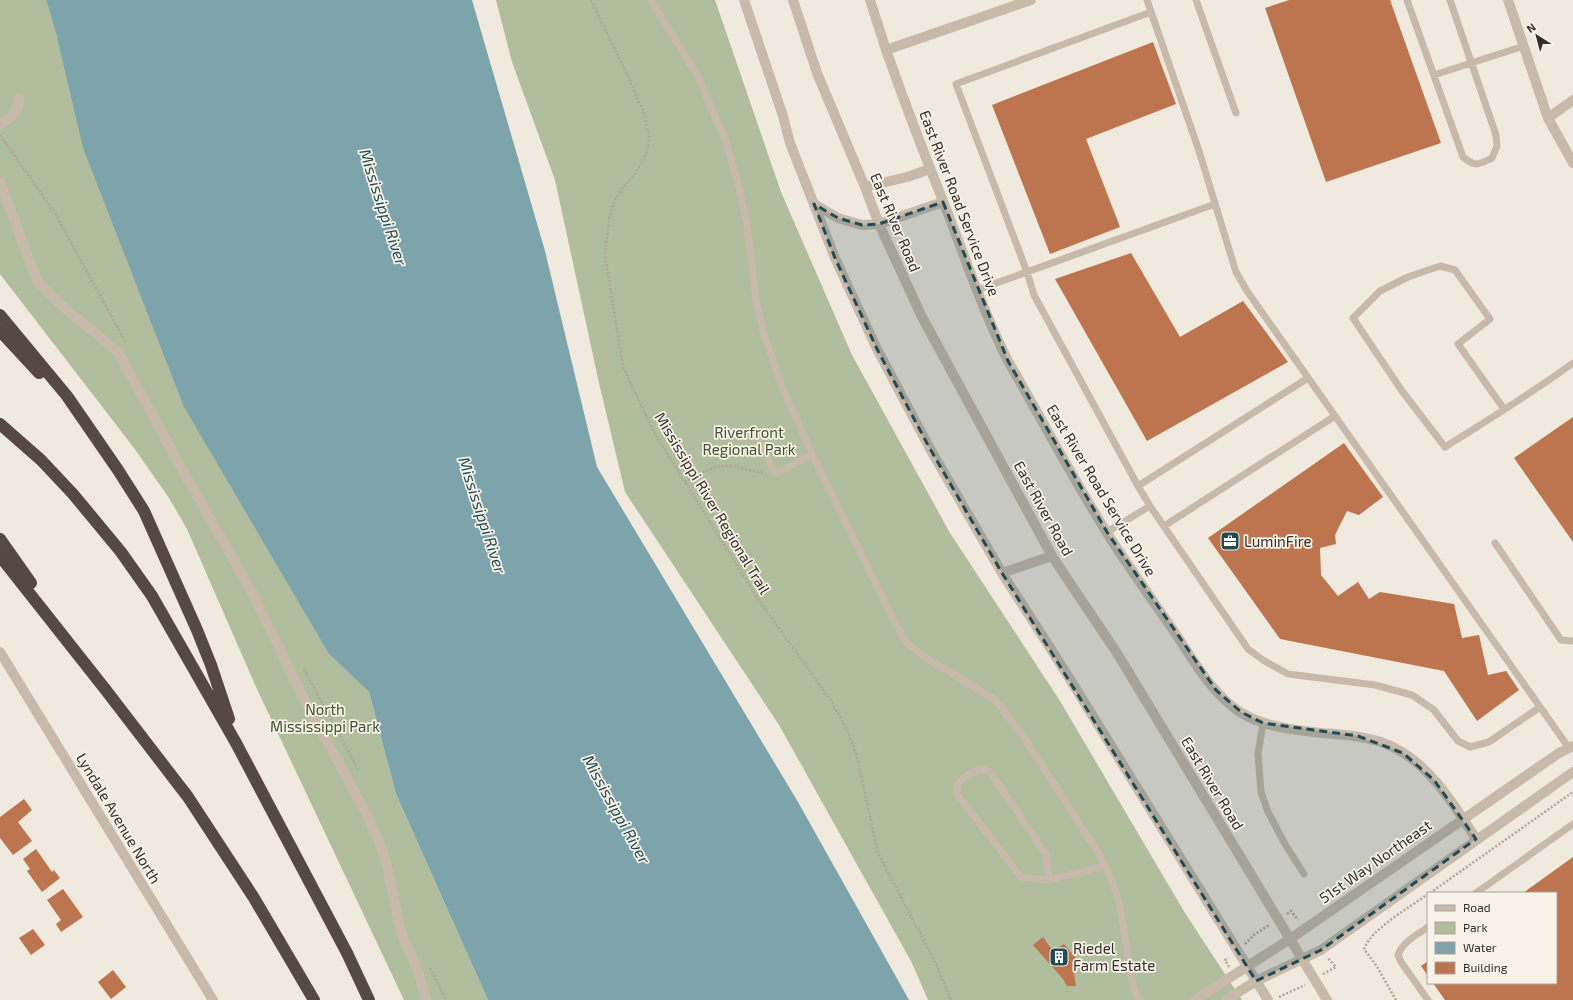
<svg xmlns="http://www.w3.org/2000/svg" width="1573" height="1000" viewBox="0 0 1573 1000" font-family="'Exo 2',sans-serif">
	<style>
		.green { fill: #b0be9e }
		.water { fill: #7ea4ab }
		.building { fill: #bc754f }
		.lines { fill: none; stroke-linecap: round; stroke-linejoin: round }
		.path { stroke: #b3a594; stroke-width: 2.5; stroke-dasharray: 2 2; stroke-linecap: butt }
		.service { stroke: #c7baaa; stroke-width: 7 }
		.minor { stroke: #c7baaa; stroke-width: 10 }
		.tertiary { stroke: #c7baaa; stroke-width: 10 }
		.motorway { stroke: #554941; stroke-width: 12 }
		.marked { fill: #224b53; fill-opacity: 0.2; stroke: #224b53; stroke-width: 3; stroke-dasharray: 8 5; stroke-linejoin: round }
		.labels { text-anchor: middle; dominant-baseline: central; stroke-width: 3.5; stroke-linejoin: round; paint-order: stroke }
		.street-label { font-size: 15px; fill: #352e29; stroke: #f8f3e9 }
		.park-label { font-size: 15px; fill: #41512f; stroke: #f8f3e9 }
		.poi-label { font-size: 15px; fill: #352e29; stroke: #f8f3e9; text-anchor: start }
		.water-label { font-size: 16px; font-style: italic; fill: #224b53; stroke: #f8f3e9 }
	</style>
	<rect width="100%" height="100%" fill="#f0e9dd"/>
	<path class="green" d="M 0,0 L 46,0 L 57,37 L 329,654 L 369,692 L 396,794 L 488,1000 L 404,1000 L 256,687 L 187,529 L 169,498 L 134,448 L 0,274 Z
		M 496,0 L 715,0 L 781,192 L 852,355 L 950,533 L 1060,701 L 1185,913 L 1242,1000 L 928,1000 L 912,963 L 779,725 L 625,492 L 599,383 L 555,180 L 512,62 Z"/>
	<path class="water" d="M 46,0 L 472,0 L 545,251 L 597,467 L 798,802 L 909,1000 L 488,1000 L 396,794 L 369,692 L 329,654 L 184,407 L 83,148 L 57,37 Z"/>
	<path class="building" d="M 1289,0 L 1390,0 L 1441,143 L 1326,182 L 1265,8 Z
		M 1153,42 L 1176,104 L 1086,139 L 1120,227 L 1050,254 L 992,105 Z
		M 1131,253 L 1180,337 L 1243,301 L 1288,362 L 1147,441 L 1055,279 Z
		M 1573,417 L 1573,542 L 1514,458 Z
		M 1344,443 L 1383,497 L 1359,515 L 1347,511 L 1335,535 L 1336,544 L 1320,548 L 1321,575 L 1338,596 L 1358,582 L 1369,599 L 1380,592 L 1454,604 L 1462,638 L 1479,635 L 1488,675 L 1506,671 L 1519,690 L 1477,721 L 1444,671 L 1280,639 L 1208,538 Z
		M 24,799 L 32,810 L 18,822 L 32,841 L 13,855 L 0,838 L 0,817 Z
		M 36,849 L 52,872 L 54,870 L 60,878 L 42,892 L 27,871 L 30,869 L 23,859 Z
		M 1573,857 L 1573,1000 L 1445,1000 L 1433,983 L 1556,983 L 1556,893 L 1523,893 Z
		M 63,889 L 83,917 L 61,932 L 56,924 L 61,920 L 47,900 Z
		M 33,929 L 45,945 L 31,955 L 19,938 Z
		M 1043,937 L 1053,951 L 1064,944 L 1080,963 L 1073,967 L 1076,986 L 1067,986 L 1063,979 L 1033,945 Z
		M 1428,961 L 1428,976 L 1421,966 Z
		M 113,970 L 126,987 L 111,999 L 98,982 Z"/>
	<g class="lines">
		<path class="path" d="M 591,0 L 624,68 L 644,113 L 649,136 L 647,151 L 642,162 L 634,175 L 624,186 L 615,200 L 609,218 L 605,255 L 623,367 L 655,434 L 760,602 L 829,698 L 847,730 L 856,752 L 878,853 L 937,966 L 951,1000
			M 0,135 L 55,213 L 126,343
			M 685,482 C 697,476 715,464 729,466 C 741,467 751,472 764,472
			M 304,669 L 358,770
			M 1430,893 L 1573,792
			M 1287,914 L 1291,911 L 1298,920
			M 1245,944 L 1254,935 L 1269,925
			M 1229,967 L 1225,960 L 1229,958
			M 430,968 L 446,1000
			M 1323,974 L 1336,967 L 1327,957
			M 1279,997 L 1305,985
			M 1396,1000 L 1376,965 L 1364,949 C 1372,928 1409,908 1428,894"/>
		<path class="service" d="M 651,0 L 698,77 L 726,142 L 739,187 L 747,225 L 756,299 L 763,331 L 783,389 L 812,454 L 895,623 L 908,644 L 929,660 L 955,675 L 995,700 L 1023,736 L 1099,854 L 1111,878 L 1119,902 L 1134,989 L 1139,1000
			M 1147,0 L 1199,151 L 1236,272 L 1247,291 L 1569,748
			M 1196,0 L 1236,113
			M 1407,0 L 1463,157 C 1475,167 1478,165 1492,158 L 1497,146 L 1496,135 L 1450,0
			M 1434,75 L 1524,46
			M 977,290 L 1215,204
			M 1504,409 L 1458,344 L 1490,319 L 1455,270 L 1440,266 L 1408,277 L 1380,291 L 1353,318 L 1402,391 L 1445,447 C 1488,420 1532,393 1573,363
			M 758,437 L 774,472 L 779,472 L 812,454
			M 1138,486 L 1034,295 L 1027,272 L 956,84 L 1151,12
			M 1150,506 L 1248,649 L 1263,660 L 1288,674 L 1375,685 L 1412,695 L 1434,710 L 1458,741 L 1470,747 L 1489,742 L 1540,707
			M 1164,526 L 1335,416
			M 1107,532 L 1150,506 L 1138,486 L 1308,378
			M 1495,543 L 1561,640 L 1573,641
			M 1263,723 L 1258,754 L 1261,792 L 1268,812 L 1285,844 L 1304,874
			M 1049,880 L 1046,854 L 989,771 L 980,769 L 964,777 L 957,785 L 957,794 L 1021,877 L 1049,880 L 1105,866
			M 1476,893 L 1573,824
			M 1428,927 C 1417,935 1402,942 1398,955 L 1401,962 L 1428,1000"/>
		<path class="minor" d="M 870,0 L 886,50
			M 1548,118 L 1573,100
			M 0,124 C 11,118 19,112 19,98
			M 0,182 L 36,278 L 42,286 L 67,310 L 118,352 L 184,473 L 252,592 L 304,699 L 366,813 L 378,839 L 387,866 L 401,932 L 419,974 L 426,1000
			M 0,652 L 213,1000
			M 1195,1000 L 1290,939
			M 1226,1000 L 1256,981"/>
		<path class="tertiary" d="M 744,0 L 783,116 L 790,143 L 835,258 L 877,349 L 929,447 L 1002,573 L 1068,676 L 1268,1000
			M 793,0 L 817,73 L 865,187 L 879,224 L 922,317 L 1052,556 L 1117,653 L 1327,1000
			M 1031,0 L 886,50 C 904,101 923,151 943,201 C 964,254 982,309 1008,361 C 1041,418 1072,477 1107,533 C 1128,566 1151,598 1173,630 C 1192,658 1211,693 1240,712 C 1264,727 1294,730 1322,733 C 1341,734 1360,736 1378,741 C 1424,755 1452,801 1476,839
			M 1508,0 L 1548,118 L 1573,163
			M 865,187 L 907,177 L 930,169
			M 814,204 L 838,218 L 862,225 L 879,224 L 943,202
			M 1002,573 L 1052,556
			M 1290,939 L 1559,753 L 1573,746
			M 1256,981 L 1321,950 L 1573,772"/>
		<path class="motorway" d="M 0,315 L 67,396 L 118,470 L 144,511 L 197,630 L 211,665 L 229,719
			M 0,331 L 39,373
			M 0,424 L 41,460 L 73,494 L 121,552 L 152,596 L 236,743 L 347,953 L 369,1000
			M 0,539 L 31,583
			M 0,556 L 105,689 L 188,797 L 254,898 L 314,1000"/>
	</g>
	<path class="marked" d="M 943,202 L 1008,361 L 1107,532 L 1216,690 L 1241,712 L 1263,723 L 1358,736 L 1403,753 L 1434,780 L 1476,839 L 1321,950 L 1256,981 L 1002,573 L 929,447 L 877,349 L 835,258 L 814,204 L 838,218 L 862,225 L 879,224 Z"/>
	<defs>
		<symbol id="office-square" viewBox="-11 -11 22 22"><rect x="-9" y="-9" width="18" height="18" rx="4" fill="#224b53" stroke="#f8f3e9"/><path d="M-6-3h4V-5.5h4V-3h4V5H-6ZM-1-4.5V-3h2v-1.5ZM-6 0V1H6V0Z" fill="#fff"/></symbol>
		<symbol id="building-square" viewBox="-11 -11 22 22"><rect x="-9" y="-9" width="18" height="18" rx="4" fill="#224b53" stroke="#f8f3e9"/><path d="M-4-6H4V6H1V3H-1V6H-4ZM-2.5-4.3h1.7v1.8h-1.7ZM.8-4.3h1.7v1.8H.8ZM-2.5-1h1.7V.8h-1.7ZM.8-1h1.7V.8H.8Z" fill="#fff"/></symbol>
	</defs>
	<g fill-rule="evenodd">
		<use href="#office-square" x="1219" y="530" width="22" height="22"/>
		<use href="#building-square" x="1048" y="946" width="22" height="22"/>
	</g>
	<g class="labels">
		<g class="street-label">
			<text transform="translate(960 203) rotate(69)">East River Road Service Drive</text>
			<text transform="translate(896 222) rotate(67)">East River Road</text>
			<text transform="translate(1102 490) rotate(59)">East River Road Service Drive</text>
			<text transform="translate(713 503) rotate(59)">Mississippi River Regional Trail</text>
			<text transform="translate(1044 508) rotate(61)">East River Road</text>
			<text transform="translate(1213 783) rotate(59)">East River Road</text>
			<text transform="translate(119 818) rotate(59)">Lyndale Avenue North</text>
			<text transform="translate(1375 861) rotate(-35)">51st Way Northeast</text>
		</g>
		<g class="park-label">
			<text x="749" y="432">Riverfront<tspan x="749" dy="17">Regional Park</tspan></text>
			<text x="325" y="709">North<tspan x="325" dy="17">Mississippi Park</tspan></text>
		</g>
		<g class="poi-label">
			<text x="1244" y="541">LuminFire</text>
			<text x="1073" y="948">Riedel<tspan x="1073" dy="17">Farm Estate</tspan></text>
		</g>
		<g class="water-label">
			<text transform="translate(384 207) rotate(72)">Mississippi River</text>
			<text transform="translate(483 515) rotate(72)">Mississippi River</text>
			<text transform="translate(617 809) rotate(61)">Mississippi River</text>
		</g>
	</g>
	<rect x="1427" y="892" width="130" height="92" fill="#f8f3e9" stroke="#aaa49c"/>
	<rect x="1435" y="905" width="20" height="6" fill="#c7baaa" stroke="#aaa49c"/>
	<text x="1463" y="912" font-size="12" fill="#352e29">Road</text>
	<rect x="1435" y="922" width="20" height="12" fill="#b0be9e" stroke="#aaa49c"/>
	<text x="1463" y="932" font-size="12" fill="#352e29">Park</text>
	<rect x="1435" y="942" width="20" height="12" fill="#7ea4ab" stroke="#aaa49c"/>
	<text x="1463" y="952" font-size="12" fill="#352e29">Water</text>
	<rect x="1435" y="962" width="20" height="12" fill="#bc754f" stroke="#aaa49c"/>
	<text x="1463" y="972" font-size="12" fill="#352e29">Building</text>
	<g transform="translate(1537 36) rotate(324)" stroke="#f8f3e9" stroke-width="3" paint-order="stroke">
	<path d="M0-3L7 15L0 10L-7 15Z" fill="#352e29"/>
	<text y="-6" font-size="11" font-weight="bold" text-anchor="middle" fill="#352e29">N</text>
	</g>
</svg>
